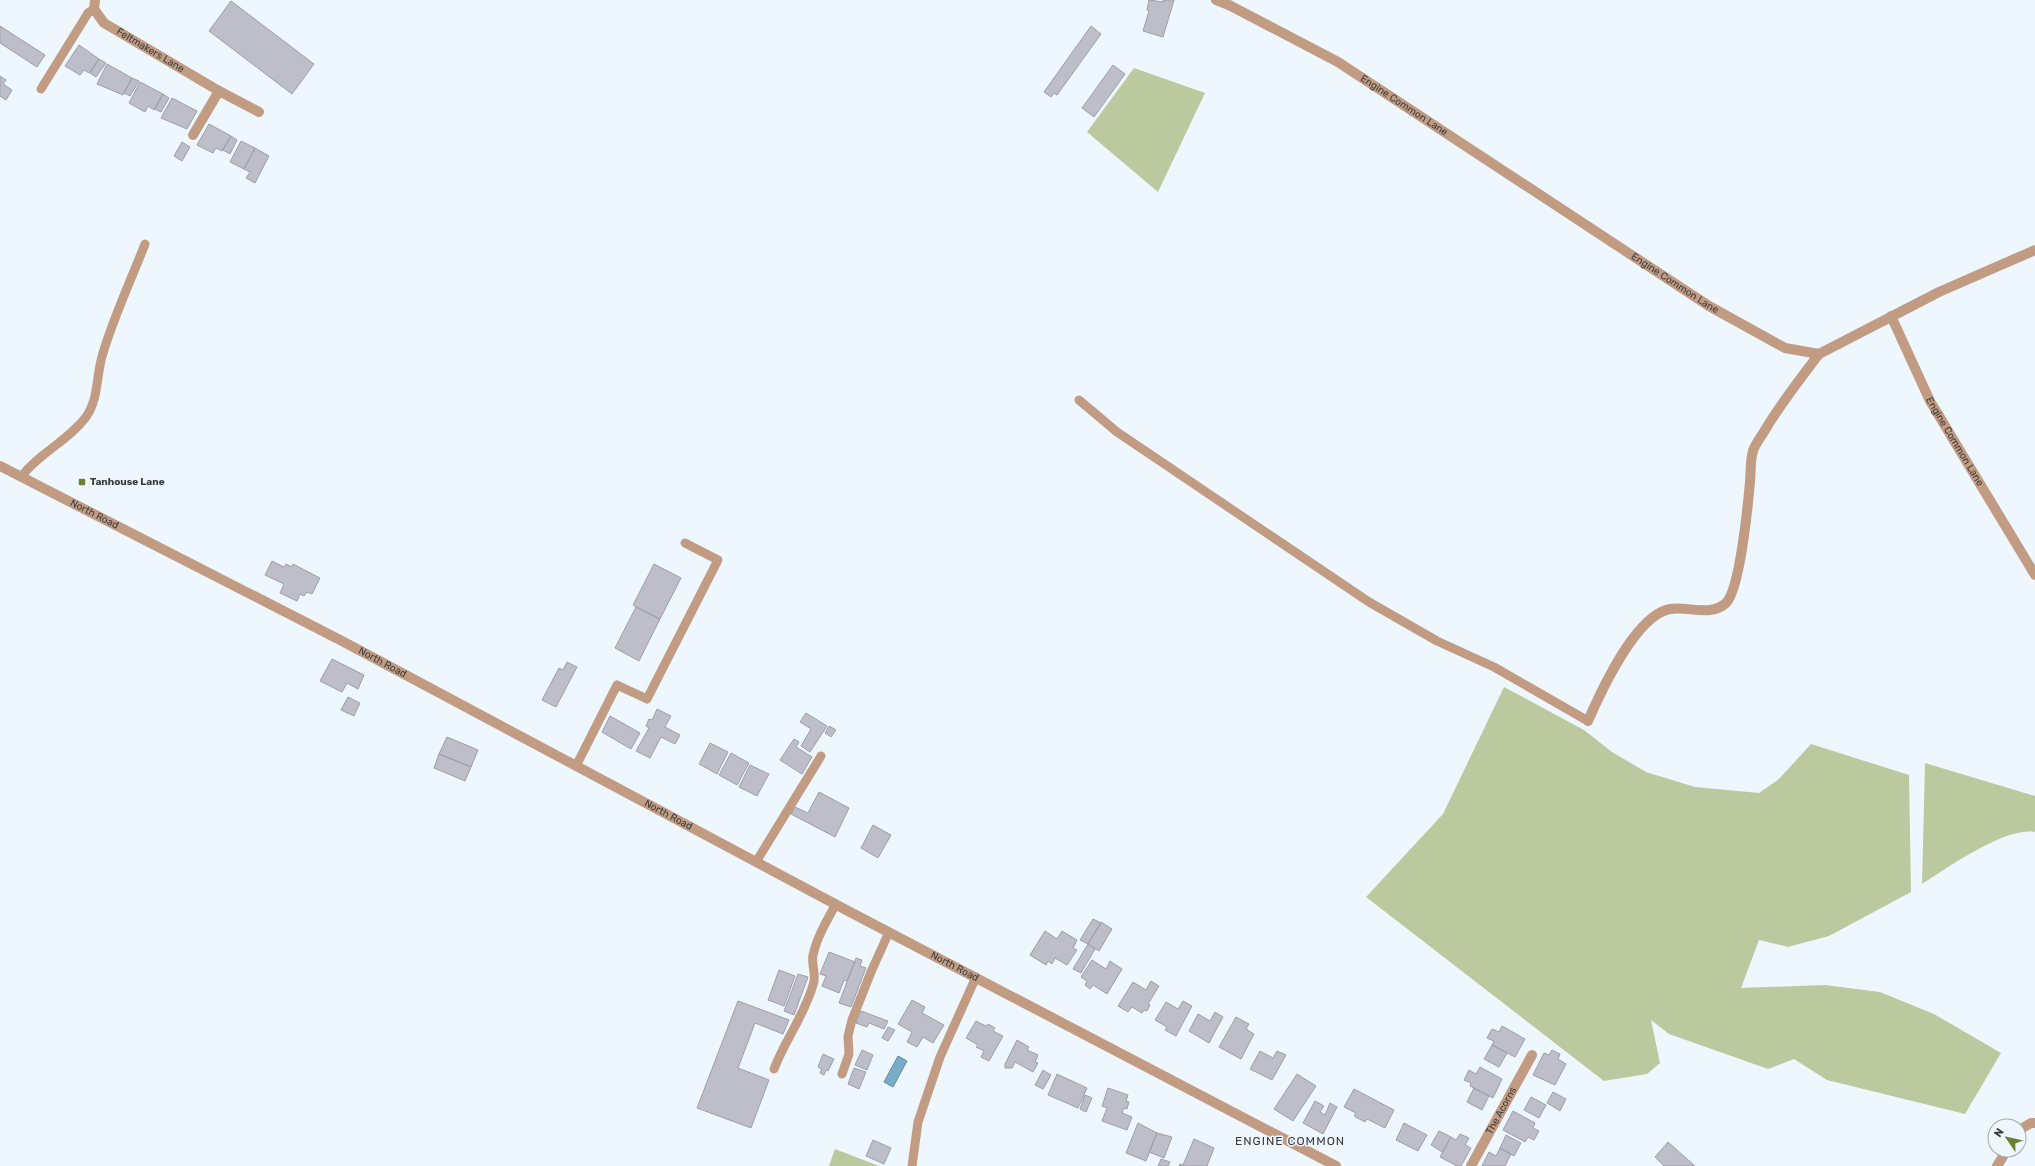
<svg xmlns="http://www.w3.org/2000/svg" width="2035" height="1166" viewBox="0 0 2035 1166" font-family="Rubik,sans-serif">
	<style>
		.green { fill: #bcc99f }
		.water { fill: #78adc8; stroke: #648b9f }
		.building { fill: #bdbec9; stroke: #9c9ea8 }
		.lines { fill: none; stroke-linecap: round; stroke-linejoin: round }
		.service { stroke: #c19b82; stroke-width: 9 }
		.minor { stroke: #c19b82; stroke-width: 10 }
		.tertiary { stroke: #c19b82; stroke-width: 10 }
		.poi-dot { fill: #6b8132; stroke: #eff7fe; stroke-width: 1.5 }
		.labels { text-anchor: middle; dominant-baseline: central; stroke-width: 3; stroke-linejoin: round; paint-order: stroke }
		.street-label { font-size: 10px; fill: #373b3e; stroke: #eff7fe }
		.poi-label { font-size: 10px; font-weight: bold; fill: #373b3e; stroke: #eff7fe; text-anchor: start }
		.quarter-label { font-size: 12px; letter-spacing: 1px; fill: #373b3e; stroke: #eff7fe }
	</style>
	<rect width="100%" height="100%" fill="#eff7fe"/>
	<path class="green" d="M 1134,68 L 1205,93 L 1158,192 L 1087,132 Z
		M 1504,687 L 1584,730 L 1612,752 L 1646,772 L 1695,787 L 1759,793 L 1779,779 L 1811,744 L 1909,775 L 1911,892 L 1829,936 L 1788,947 L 1759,940 L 1741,988 L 1825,985 L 1880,992 L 1934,1014 L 2001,1053 L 1965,1114 L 1827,1080 L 1794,1059 L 1768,1069 L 1669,1034 L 1651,1020 L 1660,1063 L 1647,1074 L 1604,1081 L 1366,897 L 1443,814 Z
		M 1925,763 L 2035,796 L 2035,832 C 2006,826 1947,868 1922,884 Z
		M 835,1149 L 879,1166 L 829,1166 Z"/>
	<path class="water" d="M 898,1056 L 907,1061 L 893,1087 L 884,1082 Z"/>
	<path class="building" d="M 1149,0 L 1163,2 L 1163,0 L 1174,0 L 1163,37 L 1143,31 L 1149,11 L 1147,10 Z
		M 231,1 L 314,64 L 292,94 L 209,31 Z
		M 0,26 L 45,55 L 37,67 L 0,43 Z
		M 1091,26 L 1101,34 L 1057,95 L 1054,93 L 1051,97 L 1044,92 Z
		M 79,45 L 99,59 L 89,73 L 84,70 L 80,75 L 65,66 Z
		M 99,59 L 106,63 L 96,77 L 90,73 Z
		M 107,64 L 132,78 L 123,95 L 97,84 Z
		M 1113,65 L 1125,74 L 1094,117 L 1082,108 Z
		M 0,76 L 6,80 L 3,84 L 12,90 L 6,100 L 0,96 Z
		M 132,78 L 139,81 L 130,96 L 124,93 Z
		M 140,82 L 163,94 L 154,110 L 148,106 L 145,112 L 129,103 Z
		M 163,94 L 169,98 L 161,112 L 155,109 Z
		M 172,98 L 197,111 L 187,129 L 161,118 Z
		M 209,124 L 231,136 L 222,151 L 216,148 L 213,153 L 197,145 Z
		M 231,136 L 237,140 L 230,154 L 223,150 Z
		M 241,141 L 255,148 L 244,169 L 230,162 Z
		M 182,142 L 190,147 L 182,161 L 174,156 Z
		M 255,148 L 269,156 L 255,183 L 246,178 L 250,172 L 244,169 Z
		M 272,561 L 284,567 L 286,564 L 292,567 L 293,564 L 320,578 L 312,594 L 307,592 L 304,596 L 300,594 L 297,601 L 280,593 L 284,584 L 265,575 Z
		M 654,564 L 681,578 L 660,619 L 633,605 Z
		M 636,607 L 660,619 L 639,661 L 615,648 Z
		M 332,659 L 364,675 L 358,689 L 347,683 L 342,692 L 320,681 Z
		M 567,662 L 577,667 L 556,707 L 542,700 L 559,668 L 563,670 Z
		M 348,697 L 360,703 L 354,716 L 341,710 Z
		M 657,709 L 671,716 L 665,727 L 680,735 L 675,744 L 661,737 L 650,758 L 636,751 L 649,728 L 646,726 L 649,719 L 652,720 Z
		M 806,713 L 827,726 L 810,752 L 801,746 L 811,729 L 800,722 Z
		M 610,716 L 640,733 L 631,749 L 602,732 Z
		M 829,726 L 836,730 L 831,737 L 825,733 Z
		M 447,737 L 478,750 L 471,767 L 439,754 Z
		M 794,739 L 799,742 L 796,747 L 812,757 L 802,774 L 780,760 Z
		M 710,743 L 728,752 L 717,774 L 699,764 Z
		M 731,753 L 749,763 L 737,785 L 719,775 Z
		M 439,754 L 471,767 L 465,781 L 434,768 Z
		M 750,765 L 769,774 L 757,796 L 739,787 Z
		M 819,792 L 849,808 L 835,837 L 791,814 L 795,807 L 808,813 Z
		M 873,825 L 891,835 L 878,858 L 861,848 Z
		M 1093,919 L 1101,923 L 1088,944 L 1080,940 Z
		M 1101,922 L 1112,929 L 1099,951 L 1088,944 Z
		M 1045,931 L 1057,939 L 1062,931 L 1077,940 L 1073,948 L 1077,950 L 1067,965 L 1055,958 L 1052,964 L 1048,961 L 1046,965 L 1030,955 Z
		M 1088,944 L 1095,949 L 1081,973 L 1073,969 Z
		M 829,952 L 855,962 L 847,981 L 844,980 L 839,993 L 822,986 L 826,976 L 820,974 Z
		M 856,958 L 862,960 L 860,966 L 866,968 L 851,1007 L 839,1003 Z
		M 1092,960 L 1106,969 L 1110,961 L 1122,969 L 1107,994 L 1093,985 L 1090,989 L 1085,985 L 1087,981 L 1081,977 Z
		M 779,970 L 795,976 L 784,1006 L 768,1000 Z
		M 798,974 L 808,977 L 794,1015 L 784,1011 Z
		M 1151,981 L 1159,986 L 1148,1004 L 1150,1005 L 1147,1011 L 1144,1010 L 1142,1013 L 1132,1007 L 1128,1012 L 1118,1006 L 1133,982 L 1146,990 Z
		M 912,1000 L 925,1007 L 922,1013 L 944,1025 L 933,1043 L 923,1037 L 917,1047 L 907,1042 L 912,1032 L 898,1024 Z
		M 738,1001 L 789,1020 L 783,1034 L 755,1023 L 738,1068 L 769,1080 L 751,1128 L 697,1108 Z
		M 1183,1001 L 1192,1006 L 1176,1036 L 1165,1030 L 1167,1027 L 1155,1020 L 1166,1002 L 1178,1009 Z
		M 861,1011 L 888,1021 L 884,1029 L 869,1023 L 867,1027 L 856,1023 Z
		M 1215,1012 L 1223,1017 L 1209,1043 L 1189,1031 L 1198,1014 L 1210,1021 Z
		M 1236,1017 L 1249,1024 L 1246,1029 L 1254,1034 L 1241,1059 L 1219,1047 Z
		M 976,1021 L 986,1026 L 988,1024 L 995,1028 L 993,1031 L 1003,1036 L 989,1061 L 981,1057 L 984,1051 L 976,1047 L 978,1045 L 966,1038 Z
		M 1502,1026 L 1525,1039 L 1515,1057 L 1492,1045 L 1494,1041 L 1487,1038 L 1492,1029 L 1499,1032 Z
		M 888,1027 L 895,1030 L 888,1041 L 882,1038 Z
		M 1017,1040 L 1029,1047 L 1027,1050 L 1038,1055 L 1035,1062 L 1038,1063 L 1033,1072 L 1015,1062 L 1012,1068 L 1005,1068 L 1005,1064 Z
		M 1492,1045 L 1507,1053 L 1499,1067 L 1484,1059 Z
		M 862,1050 L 873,1055 L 867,1070 L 855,1065 Z
		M 1552,1050 L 1560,1054 L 1558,1059 L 1566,1064 L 1555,1085 L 1533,1075 L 1544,1053 L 1549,1055 Z
		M 1260,1051 L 1273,1058 L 1277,1051 L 1286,1055 L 1272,1080 L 1250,1069 Z
		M 823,1054 L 834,1059 L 828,1071 L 826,1070 L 824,1075 L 820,1073 L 822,1069 L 818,1067 Z
		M 1480,1067 L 1502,1079 L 1493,1098 L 1470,1086 L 1471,1083 L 1464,1080 L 1469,1070 L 1476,1074 Z
		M 854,1068 L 866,1072 L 859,1089 L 848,1084 Z
		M 1043,1070 L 1051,1075 L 1043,1089 L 1035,1085 Z
		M 1057,1074 L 1087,1088 L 1078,1108 L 1048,1095 Z
		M 1297,1074 L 1316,1086 L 1293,1121 L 1274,1109 Z
		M 1108,1088 L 1128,1095 L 1126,1101 L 1129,1102 L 1127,1109 L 1124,1108 L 1122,1113 L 1132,1117 L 1127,1130 L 1102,1121 L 1107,1108 L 1102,1106 Z
		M 1474,1088 L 1489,1096 L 1482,1110 L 1467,1102 Z
		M 1354,1089 L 1394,1110 L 1385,1128 L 1367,1119 L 1365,1122 L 1354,1116 L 1356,1113 L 1344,1107 Z
		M 1553,1092 L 1566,1099 L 1560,1111 L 1547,1103 Z
		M 1085,1095 L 1092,1098 L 1086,1112 L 1080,1109 Z
		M 1531,1097 L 1546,1105 L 1539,1118 L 1524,1110 Z
		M 1315,1101 L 1324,1106 L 1320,1112 L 1325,1115 L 1330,1103 L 1337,1107 L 1323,1134 L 1303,1123 Z
		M 1513,1111 L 1535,1123 L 1533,1128 L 1539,1131 L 1534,1140 L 1528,1137 L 1525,1142 L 1503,1130 Z
		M 1138,1123 L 1157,1133 L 1146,1161 L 1126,1153 Z
		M 1404,1123 L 1427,1135 L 1418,1151 L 1396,1140 Z
		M 1439,1131 L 1451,1137 L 1442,1152 L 1431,1145 Z
		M 1157,1133 L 1172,1137 L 1164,1158 L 1149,1152 Z
		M 1460,1134 L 1469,1138 L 1465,1145 L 1471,1148 L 1461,1166 L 1457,1166 L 1440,1157 L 1451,1137 L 1456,1140 Z
		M 1506,1135 L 1521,1143 L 1514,1156 L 1500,1148 Z
		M 1194,1139 L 1214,1148 L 1207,1166 L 1179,1166 L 1180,1164 L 1183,1165 Z
		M 873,1140 L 891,1148 L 884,1164 L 866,1156 Z
		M 1668,1142 L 1695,1166 L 1664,1166 L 1655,1157 Z
		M 1500,1148 L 1511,1154 L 1505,1166 L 1482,1166 L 1489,1152 L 1496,1156 Z
		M 1161,1159 L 1170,1162 L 1168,1166 L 1158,1166 Z"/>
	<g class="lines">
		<path class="service" d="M 41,89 L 88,13 L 94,9
			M 1079,400 L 1117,432 L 1369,602 L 1437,641 L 1494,667 L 1588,721
			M 21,477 C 39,453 68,441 86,417 C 99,399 96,374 103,353 C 114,316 131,280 145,244
			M 576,766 L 617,685 L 647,699 L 718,560 L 685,543
			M 756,862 L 821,756
			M 774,1069 C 785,1040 804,1016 813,985 C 817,975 811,965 813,955 C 817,937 827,920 836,904
			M 842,1074 L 849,1054 L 848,1036 L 852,1020 L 871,972 L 889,932
			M 912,1166 L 918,1122 L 940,1057 L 976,977"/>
		<g class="minor">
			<path id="s1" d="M 95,0 L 94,9 L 104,23 L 219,91 L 259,112"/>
			<path id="s2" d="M 1216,0 L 1229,5 L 1338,62 L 1709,306 L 1785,348 L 1819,354 L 1939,292 L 2035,250"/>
			<path d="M 193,135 L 219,91"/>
			<path id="s3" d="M 1891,316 L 1930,401 L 2035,575"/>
			<path d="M 1588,721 C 1601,691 1636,615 1670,609 C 1688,606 1711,617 1726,603 C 1740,589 1748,504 1750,482 C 1751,472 1750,460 1753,451 C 1755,444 1761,437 1765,430 C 1781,403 1800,379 1819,354"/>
			<path d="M 2019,1130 L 2031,1123 L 2035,1123"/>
			<path id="s4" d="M 1471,1166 L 1532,1055"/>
			<path d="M 1997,1166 L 2007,1150"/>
		</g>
		<path class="tertiary" id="s5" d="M 0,466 L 342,641 L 850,912 L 1336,1166"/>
	</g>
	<rect class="poi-dot" x="78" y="478" width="8" height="8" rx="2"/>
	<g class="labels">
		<g class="street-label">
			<text stroke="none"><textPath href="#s1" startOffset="80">Feltmakers Lane</textPath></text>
			<text stroke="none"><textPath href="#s2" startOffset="216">Engine Common Lane</textPath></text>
			<text stroke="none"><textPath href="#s2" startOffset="540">Engine Common Lane</textPath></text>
			<text stroke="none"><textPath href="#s3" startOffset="141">Engine Common Lane</textPath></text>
			<text stroke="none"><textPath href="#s5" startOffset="106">North Road</textPath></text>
			<text stroke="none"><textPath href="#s5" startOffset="430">North Road</textPath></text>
			<text stroke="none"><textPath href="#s5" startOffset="754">North Road</textPath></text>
			<text stroke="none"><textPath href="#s5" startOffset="1078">North Road</textPath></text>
			<text stroke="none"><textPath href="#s4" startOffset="63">The Acorns</textPath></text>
		</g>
		<g class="poi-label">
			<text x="90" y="482">Tanhouse Lane</text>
		</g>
		<g class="quarter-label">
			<text x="1290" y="1141">ENGINE COMMON</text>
		</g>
	</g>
	<g transform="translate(2007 1138) rotate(304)"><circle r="19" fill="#eff7fe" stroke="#a5acb1"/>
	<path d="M0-3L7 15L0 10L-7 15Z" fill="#6b8132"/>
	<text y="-6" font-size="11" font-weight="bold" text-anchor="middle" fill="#373b3e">N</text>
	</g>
</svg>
